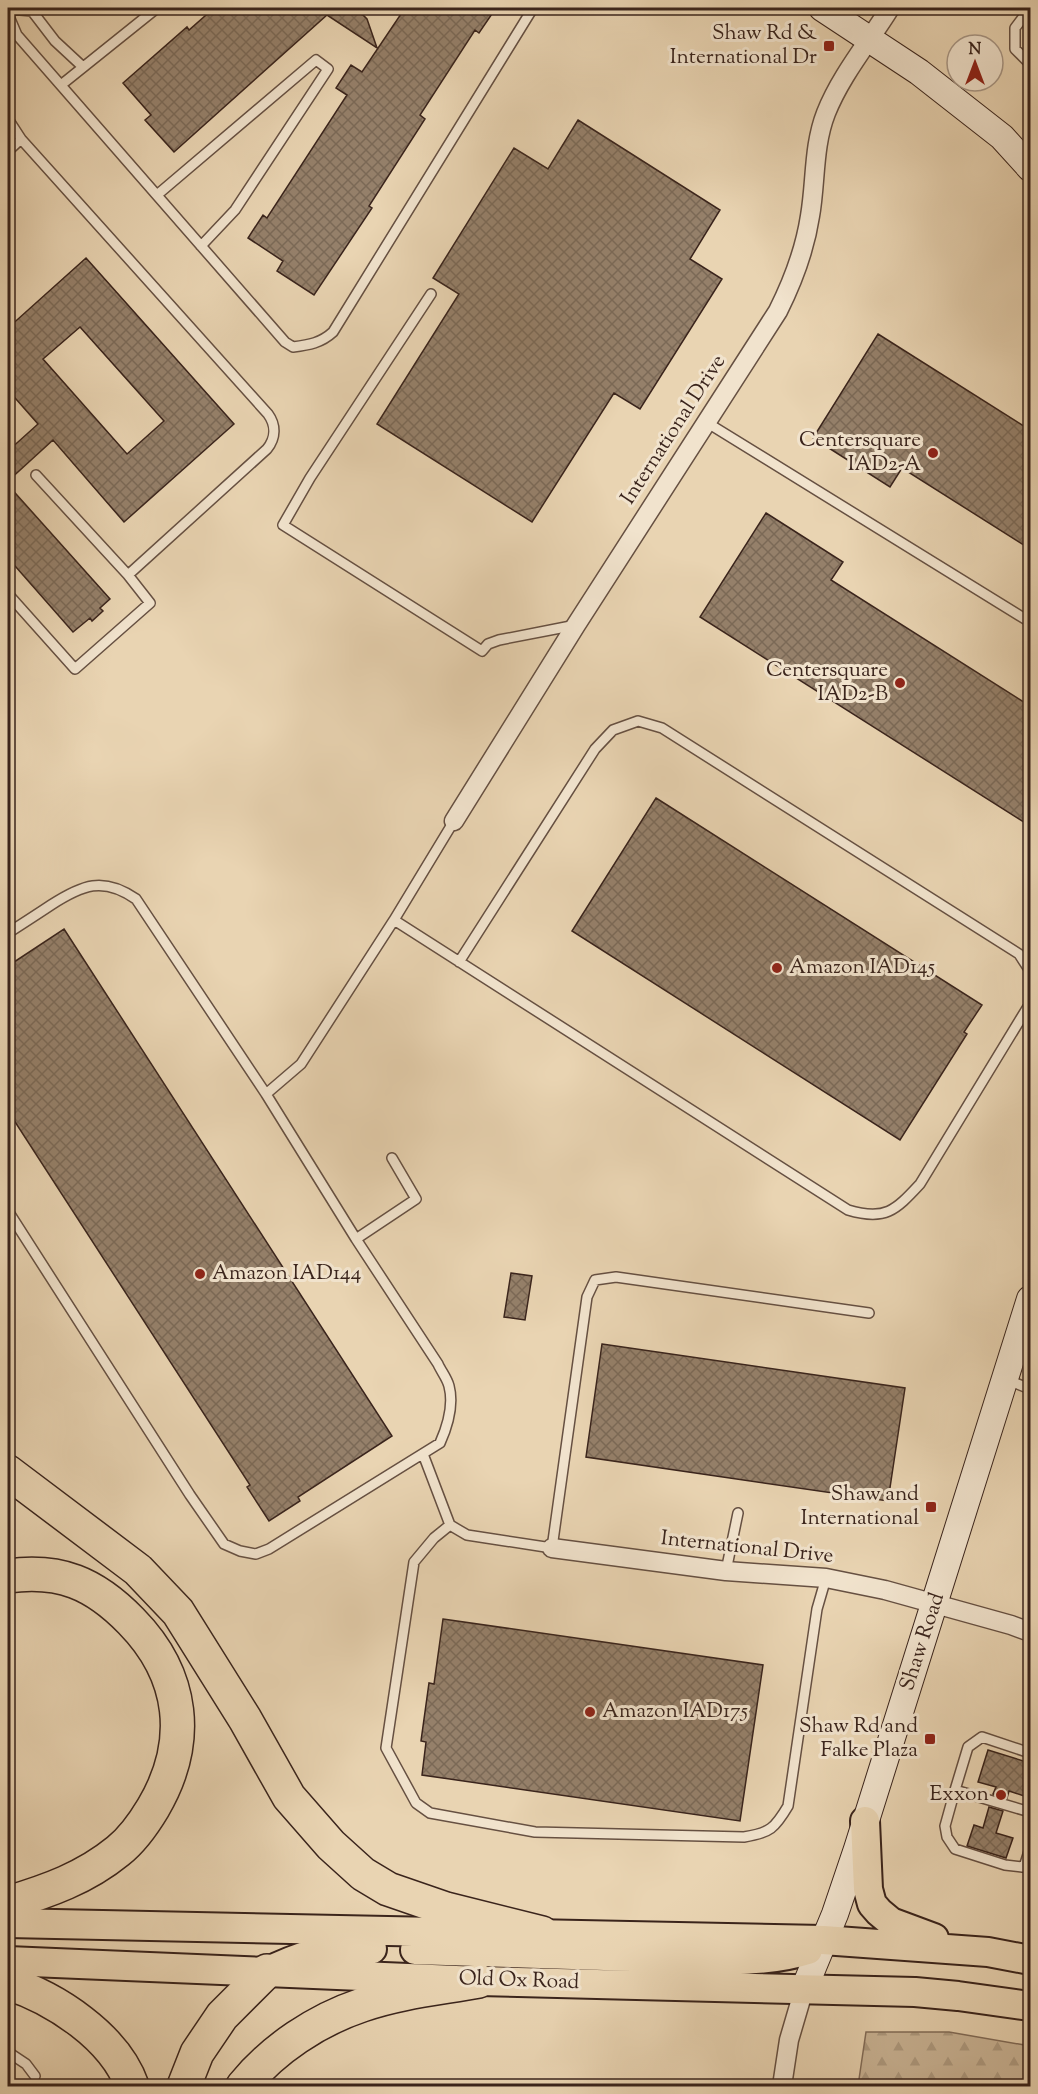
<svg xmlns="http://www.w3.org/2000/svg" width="1038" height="2094" viewBox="0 0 1038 2094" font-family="'Sorts Mill Goudy',serif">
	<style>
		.forest { fill: url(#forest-firs); stroke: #826d5a; stroke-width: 1.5 }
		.building { fill: url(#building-cross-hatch); stroke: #3a241c; stroke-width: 1.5; fill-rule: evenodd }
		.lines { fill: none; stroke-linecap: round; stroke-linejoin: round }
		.lane-casing { stroke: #665042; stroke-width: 12 }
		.street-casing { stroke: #665042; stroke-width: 21 }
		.secondary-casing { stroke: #3a241c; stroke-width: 28 }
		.primary-casing { stroke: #3a241c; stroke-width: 32 }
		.highway-casing { stroke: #3a241c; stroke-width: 36 }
		.lane { stroke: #f1e3cd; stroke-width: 9 }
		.street { stroke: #f1e3cd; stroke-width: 18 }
		.secondary { stroke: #f1e3cd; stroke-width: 26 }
		.primary { stroke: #e9d4b2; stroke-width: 28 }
		.highway { stroke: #e9d4b2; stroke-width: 33 }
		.poi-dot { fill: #8f2418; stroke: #f1e3cd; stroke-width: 2 }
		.labels { text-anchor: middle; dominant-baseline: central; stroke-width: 6; stroke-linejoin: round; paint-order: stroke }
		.poi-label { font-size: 21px; fill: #3a241c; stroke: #f1e3cd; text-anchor: end }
		.street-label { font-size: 21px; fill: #3a241c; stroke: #f1e3cd }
	</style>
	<defs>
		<pattern id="forest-firs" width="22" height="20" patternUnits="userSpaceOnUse" patternTransform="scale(1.5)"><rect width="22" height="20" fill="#cbb698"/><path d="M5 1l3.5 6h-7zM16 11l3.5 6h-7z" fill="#af9c82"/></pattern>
		<pattern id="building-cross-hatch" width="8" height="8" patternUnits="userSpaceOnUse" patternTransform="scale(1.5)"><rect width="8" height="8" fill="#95806a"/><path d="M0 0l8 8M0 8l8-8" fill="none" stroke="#7b6956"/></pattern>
	</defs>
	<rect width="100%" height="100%" fill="#e9d4b2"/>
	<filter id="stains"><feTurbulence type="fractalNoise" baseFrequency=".00333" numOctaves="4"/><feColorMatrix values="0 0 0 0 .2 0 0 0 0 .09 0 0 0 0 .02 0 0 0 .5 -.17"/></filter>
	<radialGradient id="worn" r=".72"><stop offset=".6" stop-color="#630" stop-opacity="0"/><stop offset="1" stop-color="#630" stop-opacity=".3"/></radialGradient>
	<path class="forest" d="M 866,2032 L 949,2032 L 1030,2046 L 1030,2086 L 858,2086 Z"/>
	<path class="building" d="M 214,8 L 344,8 L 363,15 L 367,19 L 377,48 L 327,15 L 174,152 L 145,120 L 151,115 L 123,83 L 187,27 L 189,30 Z
		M 405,8 L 496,8 L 479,33 L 475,30 L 420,115 L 425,119 L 369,206 L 372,208 L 314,295 L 277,271 L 283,261 L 248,238 L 263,215 L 267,218 L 347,95 L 336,88 L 351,65 L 362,72 Z
		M 578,120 L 720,210 L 690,259 L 722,279 L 640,409 L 614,393 L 532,522 L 377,424 L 459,294 L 433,278 L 514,148 L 548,169 Z
		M 86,258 L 234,424 L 124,522 L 53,440 L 8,481 L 8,451 L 38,424 L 8,390 L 8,328 ZM 80,327 L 164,421 L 127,454 L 43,359 Z
		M 878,334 L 1030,430 L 1030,549 L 902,468 L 890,487 L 813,438 Z
		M 8,485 L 110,599 L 100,608 L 103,611 L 92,621 L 90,618 L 73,632 L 8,558 Z
		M 766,513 L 843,562 L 831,580 L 1030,706 L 1030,826 L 700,617 Z
		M 656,798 L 982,1005 L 964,1032 L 967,1034 L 900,1140 L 572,931 Z
		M 64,929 L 392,1436 L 298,1497 L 300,1501 L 269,1521 L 247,1487 L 250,1485 L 8,1111 L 8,966 Z
		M 511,1273 L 532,1276 L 525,1320 L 504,1317 Z
		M 602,1344 L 905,1388 L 888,1501 L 586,1457 Z
		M 443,1619 L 763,1665 L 740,1821 L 422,1775 L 426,1742 L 421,1741 L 429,1683 L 434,1684 Z
		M 988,1750 L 1030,1763 L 1030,1798 L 1009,1791 L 1007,1798 L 993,1794 L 996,1787 L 978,1782 Z
		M 989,1807 L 1003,1811 L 996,1833 L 1013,1838 L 1006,1858 L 967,1846 L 974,1825 L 983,1828 Z"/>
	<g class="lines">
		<defs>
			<path id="lane" d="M 1030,8 L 1015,28 L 1015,49 L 1030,64
				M 8,9 L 32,11 L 55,41 L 83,67
				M 8,14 L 17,35 L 285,342 L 293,347 C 309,345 321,343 333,332 L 533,8
				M 61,85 L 157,8
				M 8,119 L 21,139
				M 8,151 L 21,139 L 268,414 C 276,425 276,438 267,449 L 128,575 L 36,475
				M 157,195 L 316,60 L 328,69 L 235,210 L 201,246
				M 431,294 L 310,478 L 283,525 L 482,651 L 488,644 L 499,640 L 576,625
				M 706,422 L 1030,622
				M 8,594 L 75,669 L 150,603 L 128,575
				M 394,920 L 848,1210 C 885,1221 895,1211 920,1184 L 1029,1005 L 1030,997
				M 8,933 C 22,924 36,915 51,905 C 82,885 103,876 136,899 L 266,1094 L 301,1064 L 394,920 L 454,821
				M 459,962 L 595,749 L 613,730 L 638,721 L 662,728 L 1019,954 L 1030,971
				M 8,1211 L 190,1495 L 224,1544 L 240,1551 L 256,1554 L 269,1549 L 440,1443 C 448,1425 454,1405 449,1386 C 447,1378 441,1371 438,1364 L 356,1239 L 266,1094
				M 356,1239 L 416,1199 L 392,1158
				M 1008,1380 L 1030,1389
				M 423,1454 L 450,1525
				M 726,1571 L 738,1513
				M 826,1578 L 817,1609 L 788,1806 C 775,1828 770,1833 744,1837 L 535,1832 L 430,1813 L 416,1803 L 386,1748 L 414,1562 L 434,1538 L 450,1525 L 467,1535 L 552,1548 L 587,1297 L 595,1280 L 616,1277 L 869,1313
				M 1030,1753 L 982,1737 L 968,1747 L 955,1790 L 1030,1812
				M 955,1790 L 945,1826 L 947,1837 L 955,1849 L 1005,1865 L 1030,1868
				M 1024,1867 L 1030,1848
				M 8,2052 L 26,2064 L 35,2076"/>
			<path id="street" d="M 454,821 L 576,625 L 778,311 C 793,281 805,249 810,216 C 816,182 813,146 826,113 C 841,75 869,42 890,8
				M 552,1548 L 726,1571 L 826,1578 L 885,1590 L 1011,1625 L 1030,1632
				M 782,2086 L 789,2040 L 804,1989"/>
			<path id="secondary" d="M 822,8 L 919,72 L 1002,137 L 1030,168
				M 804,1989 L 835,1914 L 857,1849 L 1030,1299"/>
			<path id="primary" d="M 865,1821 L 868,1889 L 872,1904 L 879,1912 L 891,1922 L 934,1938
				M 8,1923 L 823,1940 L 988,1952 L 1030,1960
				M 415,1950 L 732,1960 C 759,1960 783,1958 808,1950
				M 8,1961 L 479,1981 L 915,1992 L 958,1996 L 1030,2006
				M 277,1967 C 313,1951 333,1948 372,1949"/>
			<path id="highway" d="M 8,1472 L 138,1570 L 178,1612 L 245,1719 L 289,1797 L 331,1845 L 363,1874 L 388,1889 L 446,1909 L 542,1933
				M 8,1576 C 60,1569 94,1583 131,1621 C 184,1675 192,1742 153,1808 C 144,1823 132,1840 118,1851 C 85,1878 48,1891 8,1903
				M 8,1983 C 55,1998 115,2037 132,2086
				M 184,2086 L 197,2053 L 222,2016 L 267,1971
				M 243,2086 C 273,2049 317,2020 362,2005 C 399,1992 441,1988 479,1981"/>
		</defs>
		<use href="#lane" class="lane-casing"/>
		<use href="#street" class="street-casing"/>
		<use href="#secondary" class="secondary-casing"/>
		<use href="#primary" class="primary-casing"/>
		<use href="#highway" class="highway-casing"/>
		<use href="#lane" class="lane"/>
		<use href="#street" class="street"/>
		<use href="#secondary" class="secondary"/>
		<use href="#primary" class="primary"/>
		<use href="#highway" class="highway"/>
	</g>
	<g class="poi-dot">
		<rect x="823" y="40" width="12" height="12" rx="3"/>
		<circle cx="933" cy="453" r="6"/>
		<circle cx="900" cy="683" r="6"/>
		<circle cx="777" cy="968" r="6"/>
		<circle cx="200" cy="1274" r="6"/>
		<rect x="925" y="1501" width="12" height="12" rx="3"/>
		<circle cx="590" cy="1712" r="6"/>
		<rect x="924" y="1733" width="12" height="12" rx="3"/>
		<circle cx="1001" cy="1795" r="6"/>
	</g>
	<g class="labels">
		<g class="poi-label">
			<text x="817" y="34">Shaw Rd &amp;<tspan x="817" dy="24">International Dr</tspan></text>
			<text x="921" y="441">Centersquare<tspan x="921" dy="24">IAD2-A</tspan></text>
			<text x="888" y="671">Centersquare<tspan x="888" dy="24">IAD2-B</tspan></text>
			<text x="789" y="968" text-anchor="start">Amazon IAD145</text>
			<text x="212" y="1274" text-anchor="start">Amazon IAD144</text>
			<text x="919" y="1495">Shaw and<tspan x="919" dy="24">International</tspan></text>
			<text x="602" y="1712" text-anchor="start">Amazon IAD175</text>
			<text x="918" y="1727">Shaw Rd and<tspan x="918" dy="24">Falke Plaza</tspan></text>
			<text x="989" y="1795">Exxon</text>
		</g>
		<g class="street-label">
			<text transform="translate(674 430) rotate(-57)">International Drive</text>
			<text transform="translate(747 1548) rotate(6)">International Drive</text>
			<text transform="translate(923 1642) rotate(-72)">Shaw Road</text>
			<text transform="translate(519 1981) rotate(2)">Old Ox Road</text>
		</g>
	</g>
	<rect width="1038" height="2094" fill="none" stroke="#e9d4b2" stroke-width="30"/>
	<rect x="9" y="9" width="1020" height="2076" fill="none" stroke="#3a241c" stroke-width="3"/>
	<rect x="15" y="15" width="1008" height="2064" fill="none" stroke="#3a241c" stroke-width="1.5"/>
	<g transform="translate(975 63)"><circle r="28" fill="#f1e3cd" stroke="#a89786" stroke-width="1.5"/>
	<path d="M0-4.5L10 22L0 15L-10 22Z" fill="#8f2418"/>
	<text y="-9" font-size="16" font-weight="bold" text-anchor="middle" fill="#3a241c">N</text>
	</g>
	<rect width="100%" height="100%" filter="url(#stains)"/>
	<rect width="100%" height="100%" fill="url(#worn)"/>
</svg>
